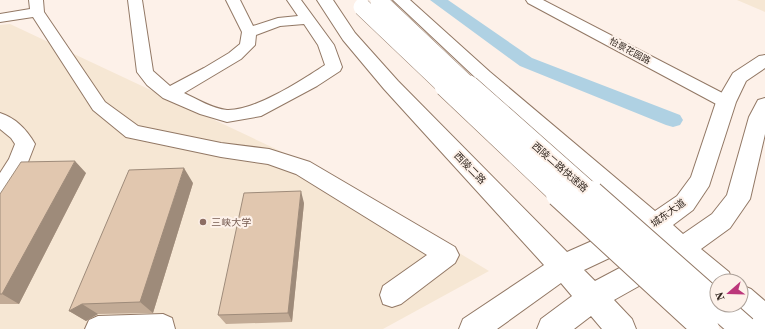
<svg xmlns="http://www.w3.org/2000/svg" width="765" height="329" viewBox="0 0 765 329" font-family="'Source Serif 4','Noto Sans SC',serif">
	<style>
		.education { fill: #f6e7d4 }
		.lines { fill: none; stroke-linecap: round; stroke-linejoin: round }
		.canal { fill: #afd1e3; fill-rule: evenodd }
		.minor-casing { stroke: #927865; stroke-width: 2 }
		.major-casing { stroke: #927865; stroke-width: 2 }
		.minor { fill: #fff; fill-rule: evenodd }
		.major { fill: #fff; fill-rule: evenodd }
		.highway-bridge-far2-casing { stroke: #927865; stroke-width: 18; stroke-linecap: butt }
		.highway-bridge-far1-casing { stroke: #927865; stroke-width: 22; stroke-linecap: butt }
		.highway-bridge-casing { stroke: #927865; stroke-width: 28; stroke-linecap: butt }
		.highway-bridge-far2 { stroke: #fff; stroke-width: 17 }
		.highway-bridge-far1 { stroke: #fff; stroke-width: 21 }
		.highway-bridge { stroke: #fff; stroke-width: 26 }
		.wall { fill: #c2ab96 }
		.shaded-wall { fill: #9e8b7a }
		.building { fill: #e1c7af; stroke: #9e8b7a }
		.education-dot { fill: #8d6e63; stroke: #fdf1e9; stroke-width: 1.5 }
		.labels { text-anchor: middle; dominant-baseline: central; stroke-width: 4; stroke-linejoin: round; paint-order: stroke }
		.far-street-label { font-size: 9px; fill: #332820; stroke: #fdf1e9 }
		.street-label { font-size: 10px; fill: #332820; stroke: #fdf1e9 }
		.education-label { font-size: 10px; fill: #785e54; stroke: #fdf1e9; text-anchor: start }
	</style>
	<rect width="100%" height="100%" fill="#fdf1e9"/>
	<path class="education" d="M 737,0 L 765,0 L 765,12 Z
		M 10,24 L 325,172 L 489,271 L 383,329 L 0,329 L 0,25 Z"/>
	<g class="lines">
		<path class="canal" d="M 430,0 L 448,0 L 532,58 L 680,115 L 683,120 L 680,125 L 673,127 L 666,125 L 520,66 Z"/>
		<defs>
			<path id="minor" d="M 29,0 L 43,0 L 44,12 L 105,102 L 138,126 L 221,143 L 269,149 L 310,162 L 455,247 L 459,255 L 455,263 L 401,304 L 392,307 L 383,304 L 380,295 L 383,286 L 427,255 L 296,174 L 268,164 L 221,157 L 126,137 L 93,110 L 33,17 L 0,22 L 0,14 L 30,9 Z
				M 128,0 L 142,0 L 153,71 L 170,86 L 204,68 L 229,53 L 240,44 L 242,32 L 226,0 L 240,0 L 253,26 L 278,18 L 298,16 L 287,0 L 301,0 L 334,45 L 342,67 L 340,71 L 317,86 L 261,116 L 227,122 L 200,114 L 163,98 L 147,85 L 137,72 ZM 304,24 L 318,45 L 325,65 C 302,80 255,111 227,110 C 213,109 197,99 184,93 L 241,59 L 255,45 L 256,35 L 280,26 Z
				M 526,0 L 543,0 L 732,98 L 735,102 L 732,106 L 726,108 L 720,106 L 528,3 Z
				M 0,113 C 16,118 27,130 35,144 L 28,162 L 7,197 L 0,200 L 0,173 L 9,159 L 15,144 L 11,138 L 0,129 Z
				M 163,314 L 172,318 L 175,329 L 85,329 L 89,320 L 98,316 Z"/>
			<path id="major" d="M 317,0 L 333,0 L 355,33 L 398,81 L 567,252 L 635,222 L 478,80 L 393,0 L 410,0 L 490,72 L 655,211 L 677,196 L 691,177 L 716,102 L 733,73 L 759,56 L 765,55 L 765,68 L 746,81 L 736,102 L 709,186 L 693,210 L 673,225 L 683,234 L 712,214 L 727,195 L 749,117 L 758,100 L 765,98 L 765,134 L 750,199 L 730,228 L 701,249 L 729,272 L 732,281 L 717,281 L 717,293 L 709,290 L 680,263 L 614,300 L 632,319 L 636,329 L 602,329 L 591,316 L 574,329 L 537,329 L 541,319 L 572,296 L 561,283 L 497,329 L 459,329 L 463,319 L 544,265 L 384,89 L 343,40 ZM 652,238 L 661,246 L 595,281 L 584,270 Z
				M 741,285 L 751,289 L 765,301 L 765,329 L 754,329 L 731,309 L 730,305 L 741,305 Z"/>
		</defs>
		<use href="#minor" class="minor-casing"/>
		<use href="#major" class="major-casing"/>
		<use href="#minor" class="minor"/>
		<use href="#major" class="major"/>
		<defs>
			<path id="highway-bridge-far2" d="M 379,1 L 470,87
				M 362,7 L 446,87"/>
			<path id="highway-bridge-far1" d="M 445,86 L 560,195
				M 469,86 L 592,195"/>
			<path id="highway-bridge" d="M 559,194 L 706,329
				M 591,194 L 744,329"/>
		</defs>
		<use href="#highway-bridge-far2" class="highway-bridge-far2-casing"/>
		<use href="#highway-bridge-far1" class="highway-bridge-far1-casing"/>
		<use href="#highway-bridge" class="highway-bridge-casing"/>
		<use href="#highway-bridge-far2" class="highway-bridge-far2"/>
		<use href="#highway-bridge-far1" class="highway-bridge-far1"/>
		<use href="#highway-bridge" class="highway-bridge"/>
	</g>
	<path class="wall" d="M 86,173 L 19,304 L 0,304 L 0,194 Z
		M 193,183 L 153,313 L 98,314 L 86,321 L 69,311 Z
		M 304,203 L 292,322 L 226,324 L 218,315 Z"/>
	<path class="shaded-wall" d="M 75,161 L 86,173 L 19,304 L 2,294 Z
		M 184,168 L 193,183 L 153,313 L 140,302 Z
		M 301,191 L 304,203 L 292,322 L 288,313 Z
		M 82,304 L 98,314 L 86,321 L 69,311 Z"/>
	<path class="building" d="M 75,161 L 2,294 L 0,294 L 0,194 L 21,162 Z
		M 184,168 L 140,302 L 82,304 L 69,311 L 129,170 Z
		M 301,191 L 288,313 L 218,315 L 244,193 Z"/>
	<circle class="education-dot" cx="203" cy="222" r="4"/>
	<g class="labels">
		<g class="far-street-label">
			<text transform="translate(630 51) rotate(28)">怡景花园路</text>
		</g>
		<g class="street-label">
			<text transform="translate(560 167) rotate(41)">西陵二路快速路</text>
			<text transform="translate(470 168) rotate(46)">西陵二路</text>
			<text transform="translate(668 213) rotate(-36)">城东大道</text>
		</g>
		<g class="education-label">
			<text x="211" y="222">三峡大学</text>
		</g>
	</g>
	<g transform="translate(729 293) rotate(250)"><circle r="19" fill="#fdf1e9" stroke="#aca199"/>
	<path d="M0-3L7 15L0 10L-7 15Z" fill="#bc377b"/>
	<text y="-6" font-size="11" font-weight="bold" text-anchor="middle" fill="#332820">N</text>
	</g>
</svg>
